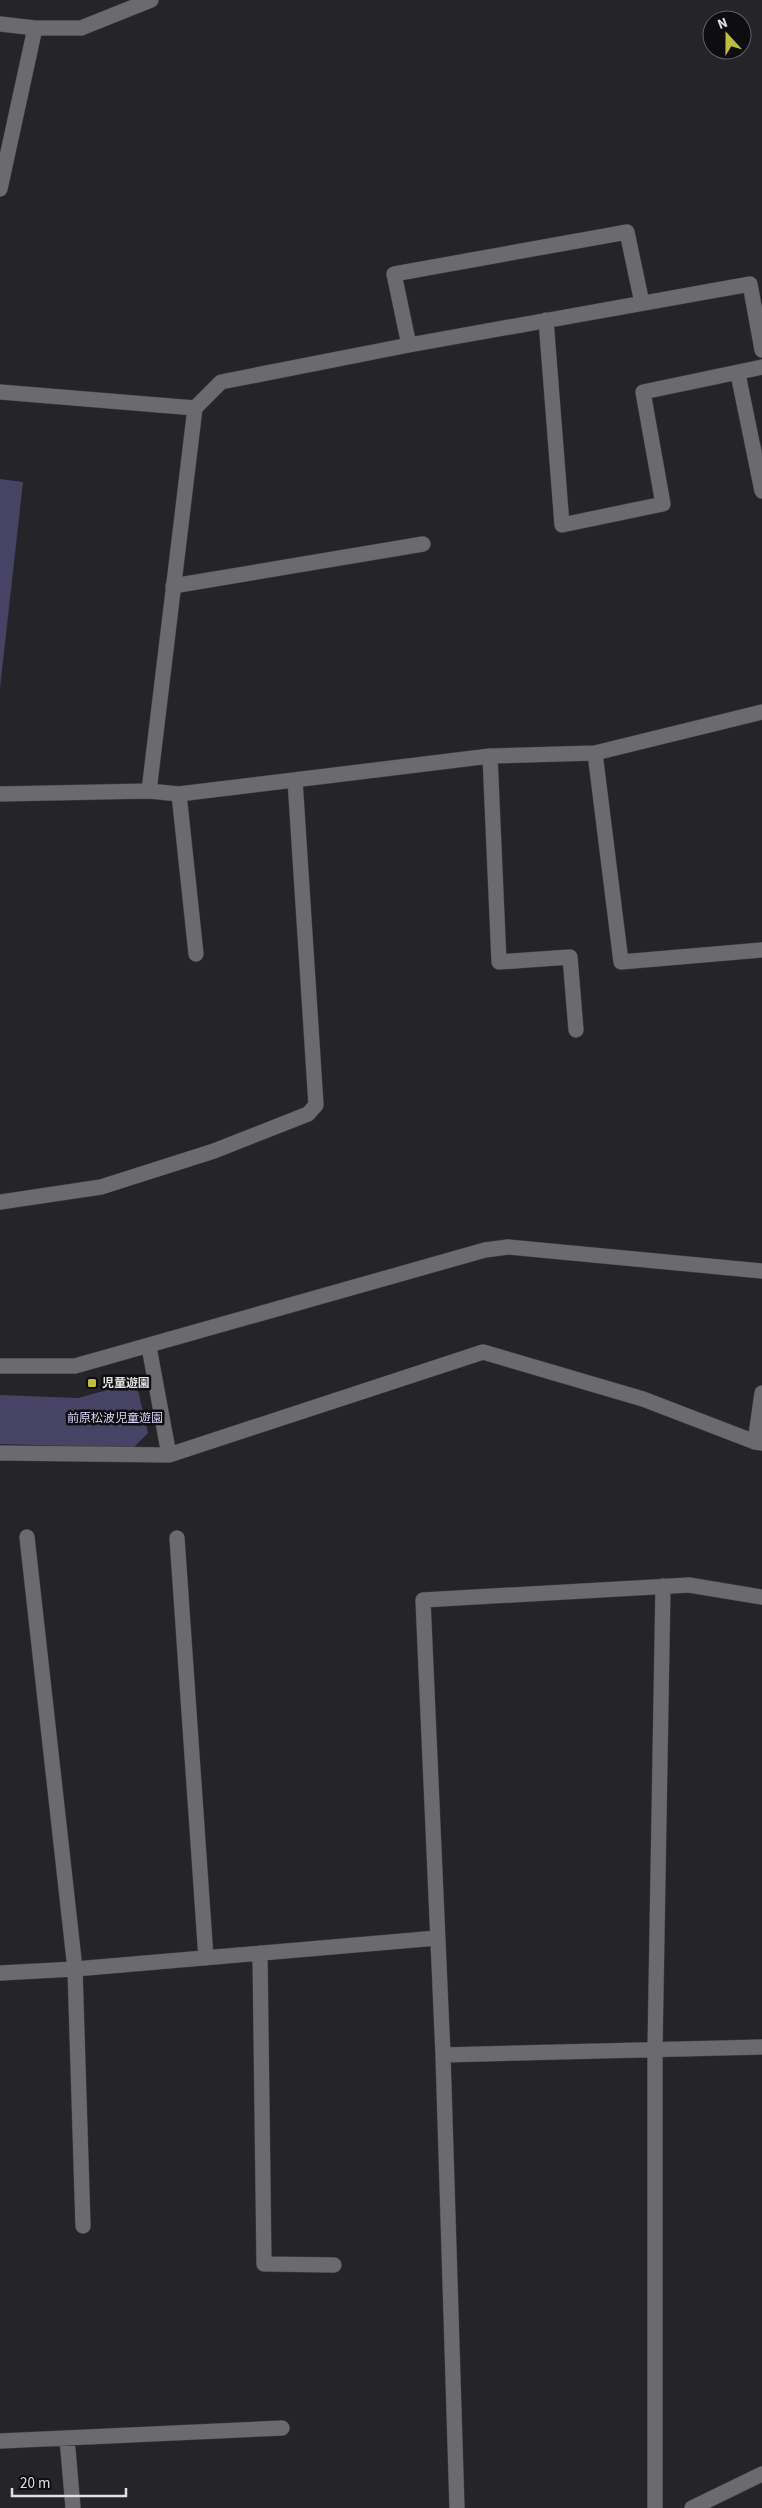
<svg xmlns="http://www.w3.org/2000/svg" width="762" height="2508" viewBox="0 0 762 2508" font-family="'Source Sans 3','Noto Sans JP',sans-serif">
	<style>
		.green { fill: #464364 }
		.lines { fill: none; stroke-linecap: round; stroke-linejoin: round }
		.minor-casing { stroke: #404043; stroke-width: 16 }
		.minor { stroke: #6a6a6f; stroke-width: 15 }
		.poi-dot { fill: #c0be40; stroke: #0e0e10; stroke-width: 2 }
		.labels { text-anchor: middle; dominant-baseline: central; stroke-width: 5; stroke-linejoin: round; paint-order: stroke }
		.poi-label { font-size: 12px; font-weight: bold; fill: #e0e0e3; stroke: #0e0e10; text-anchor: start }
		.park-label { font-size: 12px; fill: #d9d6fc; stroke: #0e0e10 }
	</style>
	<rect width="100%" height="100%" fill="#252429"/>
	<path class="green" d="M 0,479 L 23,482 L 0,688 Z
		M 136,1382 L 148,1433 L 133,1448 L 0,1444 L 0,1395 L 78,1398 Z"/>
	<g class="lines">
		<defs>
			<path id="minor" d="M 0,24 L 35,28 L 81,28 L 151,0
				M 0,189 L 35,28
				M 546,320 L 562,525 L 663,504 L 643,392 L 762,367
				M 409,345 L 394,274 L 627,232 L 642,303
				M 738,374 L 762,491
				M 0,392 L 195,408 L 221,382 L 409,345 L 750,284 L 762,350
				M 173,586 L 423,544
				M 595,753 L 621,962 L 762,950
				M 490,756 L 499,962 L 570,957 L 576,1030
				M 149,791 L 195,408
				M 0,794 L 149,791 L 179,794 L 490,756 L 595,753 L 762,712
				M 179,794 L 196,954
				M 0,1202 L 101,1187 L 214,1151 L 308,1114 L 316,1105 L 295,780
				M 149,1347 L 169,1455
				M 0,1366 L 75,1366 L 485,1250 L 508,1247 L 762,1271
				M 762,1393 L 755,1442 L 762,1443
				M 0,1453 L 169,1455 L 483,1352 L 643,1399 L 755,1442
				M 27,1537 L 75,1969 L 83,2226
				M 177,1538 L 206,1958
				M 260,1953 L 264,2264 L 334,2265
				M 0,1973 L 75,1969 L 437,1938
				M 443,2055 L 762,2047
				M 67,2438 L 73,2508
				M 0,2441 L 282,2428
				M 457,2508 L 443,2055 L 423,1600 L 689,1585 L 762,1597
				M 655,2508 L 655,2049 L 663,1586
				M 692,2508 L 762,2474"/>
		</defs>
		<use href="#minor" class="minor-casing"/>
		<use href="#minor" class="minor"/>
	</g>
	<rect class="poi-dot" x="87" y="1378" width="10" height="10" rx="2.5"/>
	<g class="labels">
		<g class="poi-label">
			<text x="102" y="1383">児童遊園</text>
		</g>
		<g class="park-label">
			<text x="115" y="1418">前原松波児童遊園</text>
		</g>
	</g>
	<g transform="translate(727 35) rotate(339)"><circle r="24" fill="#0e0e10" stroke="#626264"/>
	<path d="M0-4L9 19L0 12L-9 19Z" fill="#c0be40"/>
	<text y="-8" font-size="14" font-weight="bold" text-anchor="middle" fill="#e0e0e3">N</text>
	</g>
	<path d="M12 2488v8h114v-8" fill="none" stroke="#e0e0e3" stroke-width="2.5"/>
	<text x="20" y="2488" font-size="15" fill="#e0e0e3" stroke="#0e0e10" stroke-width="4" paint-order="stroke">20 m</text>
</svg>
